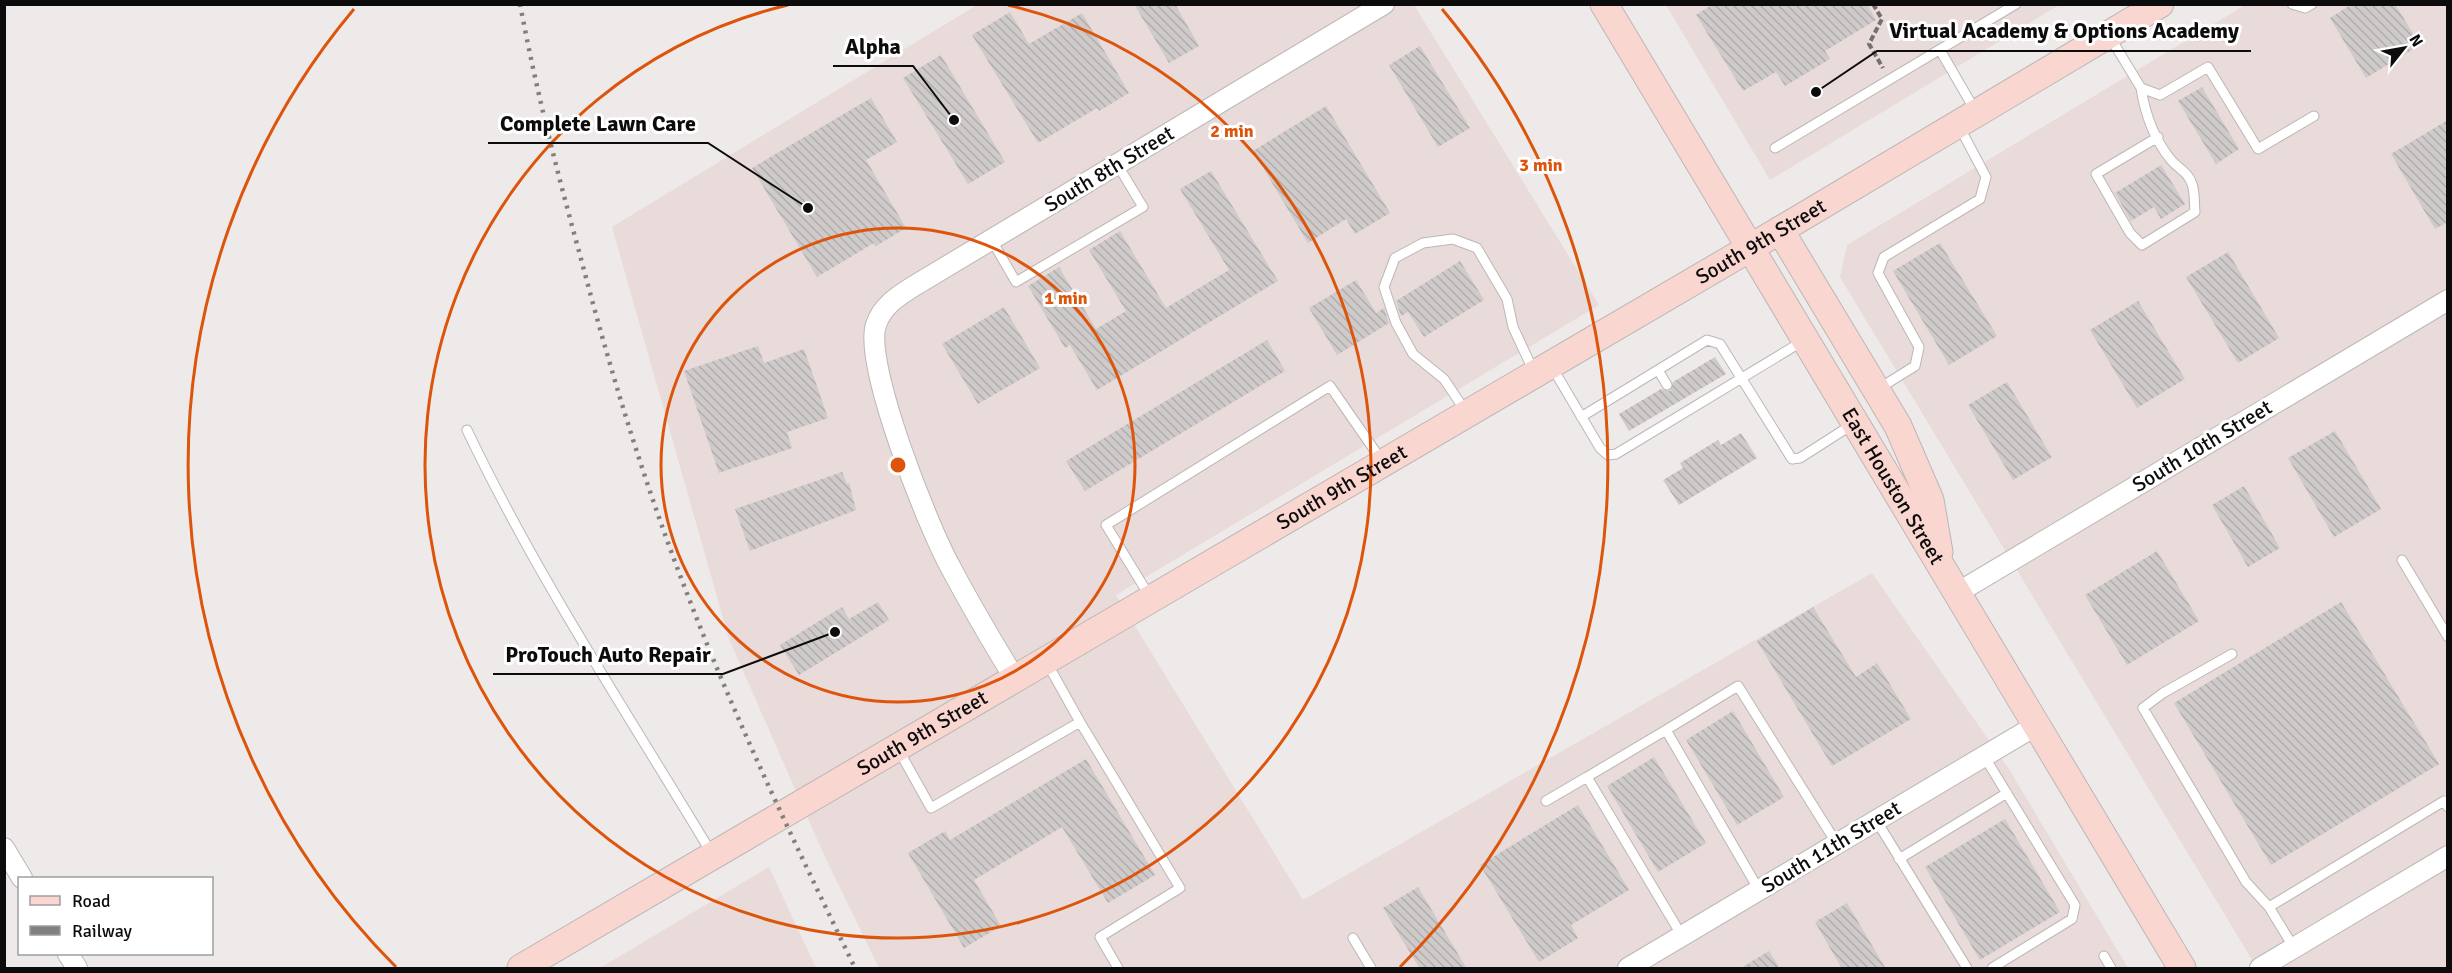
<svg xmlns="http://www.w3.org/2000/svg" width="2452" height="973" viewBox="0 0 2452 973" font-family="Signika,sans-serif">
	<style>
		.built { fill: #e8dbd9 }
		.building { fill: url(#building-back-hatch) }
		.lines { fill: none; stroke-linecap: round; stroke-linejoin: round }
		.lane-casing { stroke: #bbb7b6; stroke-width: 11 }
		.street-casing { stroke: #bbb7b6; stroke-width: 22 }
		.secondary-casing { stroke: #bbb7b6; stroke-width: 29 }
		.path { stroke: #737070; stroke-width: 4; stroke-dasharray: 6 3; stroke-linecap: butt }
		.lane { stroke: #fff; stroke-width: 9 }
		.street { stroke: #fff; stroke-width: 20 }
		.secondary { stroke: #f9d6d0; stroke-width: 27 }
		.rail { stroke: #827f7f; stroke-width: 4.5; stroke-dasharray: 3 6; stroke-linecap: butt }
		.ring { fill: none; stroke: #dd550c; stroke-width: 3 }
		.labels { text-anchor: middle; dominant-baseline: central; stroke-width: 6; stroke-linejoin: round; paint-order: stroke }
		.street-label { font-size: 21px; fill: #0d0c0c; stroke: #fff }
		.centre { fill: #dd550c; stroke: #fff; stroke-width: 3 }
		.ring-label { font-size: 18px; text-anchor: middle; font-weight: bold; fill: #dd550c; stroke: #fff; stroke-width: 6; stroke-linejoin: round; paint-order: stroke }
		.leader { fill: none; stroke: #0d0c0c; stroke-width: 2 }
		.callout-dot { fill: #0d0c0c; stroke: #fff; stroke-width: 2 }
		.callout-label { font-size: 22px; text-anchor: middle; font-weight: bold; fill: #0d0c0c; stroke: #fff; stroke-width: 6; stroke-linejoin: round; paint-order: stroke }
	</style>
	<defs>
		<pattern id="building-back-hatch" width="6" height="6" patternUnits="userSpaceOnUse" patternTransform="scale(1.5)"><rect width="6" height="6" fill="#cfcbca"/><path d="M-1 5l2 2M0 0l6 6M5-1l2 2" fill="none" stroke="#b1adac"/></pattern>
	</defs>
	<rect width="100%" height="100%" fill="#eeeae9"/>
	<path class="built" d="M 977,5 L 1414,5 L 1599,305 L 1116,595 L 1303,900 L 1872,573 L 2009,769 L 2128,968 L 879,968 L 825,857 L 729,639 L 612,227 Z
		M 1666,5 L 2059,5 L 1770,180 Z
		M 2245,5 L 2447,5 L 2447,968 L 2257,968 L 1840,277 L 1847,245 Z
		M 769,867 L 816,968 L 600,968 Z"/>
	<path class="building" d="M 1134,4 L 1175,4 L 1199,46 L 1169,63 Z
		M 1713,4 L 1867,4 L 1876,20 L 1825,51 L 1830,59 L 1785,86 L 1776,72 L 1743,91 L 1696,15 Z
		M 2352,4 L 2395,4 L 2420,45 L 2366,78 L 2330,18 Z
		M 1010,12 L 1029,44 L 1082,13 L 1129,93 L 1099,111 L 1097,108 L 1038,143 L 972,35 Z
		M 1420,46 L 1470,128 L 1438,147 L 1389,65 Z
		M 941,55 L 1005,162 L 968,184 L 903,78 Z
		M 2202,87 L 2239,149 L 2216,164 L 2178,101 Z
		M 871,98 L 897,142 L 866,160 L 906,228 L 876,246 L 874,243 L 817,277 L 752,168 Z
		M 1326,106 L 1390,213 L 1355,234 L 1346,219 L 1308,243 L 1253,151 Z
		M 2448,120 L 2448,222 L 2435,229 L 2391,154 Z
		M 2161,165 L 2185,204 L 2161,219 L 2154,207 L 2131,221 L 2115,193 Z
		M 1211,171 L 1278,281 L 1097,390 L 1070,345 L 1065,348 L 1028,286 L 1059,267 L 1096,329 L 1126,311 L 1089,250 L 1120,231 L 1166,308 L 1229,270 L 1180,189 Z
		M 1940,243 L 1997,336 L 1949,365 L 1893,271 Z
		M 2228,252 L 2279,338 L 2238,363 L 2186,277 Z
		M 1460,261 L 1484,300 L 1424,337 L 1408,312 L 1401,316 L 1396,301 Z
		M 1356,280 L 1376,313 L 1384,308 L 1389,323 L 1337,355 L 1309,308 Z
		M 2138,301 L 2185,379 L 2137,408 L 2090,330 Z
		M 1004,307 L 1040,368 L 978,404 L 942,344 Z
		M 1267,340 L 1285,371 L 1085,491 L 1066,461 Z
		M 758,346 L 764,363 L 804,349 L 828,418 L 787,432 L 792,448 L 719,473 L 684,371 Z
		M 1715,357 L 1726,374 L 1629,431 L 1619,414 L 1661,389 L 1670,391 L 1673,382 Z
		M 2007,382 L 2052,457 L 2013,480 L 1968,405 Z
		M 2335,431 L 2381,509 L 2334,537 L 2288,458 Z
		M 1741,433 L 1757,458 L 1679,505 L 1663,480 L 1683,468 L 1680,463 L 1718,440 L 1721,445 Z
		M 842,472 L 847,484 L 849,483 L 856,510 L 750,551 L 735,509 Z
		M 2244,486 L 2280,548 L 2248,567 L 2212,505 Z
		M 2157,551 L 2199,621 L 2127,665 L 2085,595 Z
		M 878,602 L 889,620 L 799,675 L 780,645 L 842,607 L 849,619 Z
		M 2341,602 L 2439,764 L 2271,865 L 2174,703 Z
		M 1813,607 L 1856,677 L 1877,663 L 1911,719 L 1832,766 L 1757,641 Z
		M 1733,711 L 1784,797 L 1737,825 L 1686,740 Z
		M 1654,757 L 1706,843 L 1658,872 L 1607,786 Z
		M 1086,759 L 1155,875 L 1108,903 L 1062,827 L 974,880 L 1001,926 L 964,948 L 908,853 L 945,831 L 950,840 Z
		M 1578,805 L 1629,890 L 1571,925 L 1578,938 L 1539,962 L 1480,865 Z
		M 2005,819 L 2060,912 L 1980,960 L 1925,867 Z
		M 1418,887 L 1467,969 L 1420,969 L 1383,908 Z
		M 1847,903 L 1886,969 L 1842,969 L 1815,922 Z
		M 1769,951 L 1780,969 L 1739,969 Z"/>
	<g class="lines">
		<defs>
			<path id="lane" d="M 2292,4 L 2305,8 L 2312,4
				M 2110,37 L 2141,88 L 2160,95 L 2208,67 L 2258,149 L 2314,116
				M 1940,50 L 1976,112
				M 2141,88 C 2145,114 2154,139 2171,160 C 2179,169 2188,172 2192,184 C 2195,192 2194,203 2195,212 L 2142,245 L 2130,233 L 2096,174 L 2158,137
				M 1775,148 L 2016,4
				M 991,239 L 1016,282 L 1143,207 L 1117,164
				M 1552,367 L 1600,448 L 1608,455 L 1616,454 L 1803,341
				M 1658,370 L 1667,385
				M 1878,389 L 1915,366 L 1919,347 L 1878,273 L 1884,257 L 1980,199 L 1986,177 L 1960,128
				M 1466,412 L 1444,379 L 1413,354 L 1396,323 L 1384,287 L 1395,258 L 1423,243 L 1453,239 L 1477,248 L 1507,299 L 1513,327 L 1534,372
				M 1581,417 L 1707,340 L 1720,344 L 1792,459 L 1800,458 L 1853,424
				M 467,430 C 537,577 628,714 712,854
				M 2402,560 L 2448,637
				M 1150,597 L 1106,525 L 1330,386 L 1382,461
				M 2232,654 L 2163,693 L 2143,708 L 2246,882 L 2269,907 L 2294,948
				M 1080,722 L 1180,888 L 1100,937 L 1118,968
				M 898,749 L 931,808 L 1080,722 L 1047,663
				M 1984,756 L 2075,905 L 2072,919 L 1992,968
				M 1587,777 L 1666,730
				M 1546,801 L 1587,777 L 1682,936
				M 1876,820 L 1967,968
				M 1899,859 L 2007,793
				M 1759,890 L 1666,730 L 1738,686 L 1837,844
				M 2269,907 L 2444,801 L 2448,807
				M 1353,938 L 1371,968
				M 2104,956 L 2111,968"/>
			<path id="street" d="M 1957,593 L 2448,300
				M 1015,679 C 993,643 971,606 951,568 C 929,529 863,364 876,325 C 882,306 898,296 914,286 L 1384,4
				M 4,848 L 22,878
				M 68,954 L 77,968
				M 1628,968 L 2035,726
				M 2260,968 L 2448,856"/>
			<g id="secondary">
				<path id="s1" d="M 1604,4 L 2182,968"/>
				<path d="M 1780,230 L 1898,426 L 1930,500 L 1939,552"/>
				<path id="s2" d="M 521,968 L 1750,248 L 2160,4"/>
			</g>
		</defs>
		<use href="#lane" class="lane-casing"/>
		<use href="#street" class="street-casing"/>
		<use href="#secondary" class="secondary-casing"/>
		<path class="path" d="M 1873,4 L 1882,19 L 1869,44 L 1883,68"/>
		<use href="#lane" class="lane"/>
		<use href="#street" class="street"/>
		<use href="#secondary" class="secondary"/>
		<path class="rail" d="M 520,4 C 536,89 557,172 580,255 C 609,366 642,476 683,583 C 733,715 794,842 855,968"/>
	</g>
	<g class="ring">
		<circle cx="898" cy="465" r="237"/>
		<path d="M1008 5A473 473 0 1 1 788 5"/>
		<path d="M396 967A710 710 0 0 1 354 9M1442 9A710 710 0 0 1 1400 967"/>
	</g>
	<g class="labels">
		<g class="street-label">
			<text transform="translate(1109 169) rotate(-31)">South 8th Street</text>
			<text stroke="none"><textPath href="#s2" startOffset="1437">South 9th Street</textPath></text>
			<text transform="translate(2202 446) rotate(-31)">South 10th Street</text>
			<text stroke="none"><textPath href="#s1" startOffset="562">East Houston Street</textPath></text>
			<text stroke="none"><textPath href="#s2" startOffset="951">South 9th Street</textPath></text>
			<text stroke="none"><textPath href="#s2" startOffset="465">South 9th Street</textPath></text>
			<text transform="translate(1831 847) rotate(-31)">South 11th Street</text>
		</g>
	</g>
	<circle cx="898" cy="465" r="9" class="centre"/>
	<g class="ring-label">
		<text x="1232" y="137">2 min</text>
		<text x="1541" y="171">3 min</text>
		<text x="1066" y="304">1 min</text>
	</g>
	<path class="leader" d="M1816 92L1877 51H2251M954 120L913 66H833M808 208L708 143H488M835 632L723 674H493"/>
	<g class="callout-dot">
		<circle cx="1816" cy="92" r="6"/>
		<circle cx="954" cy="120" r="6"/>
		<circle cx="808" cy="208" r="6"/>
		<circle cx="835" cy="632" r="6"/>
	</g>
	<g class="callout-label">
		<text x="2064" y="38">Virtual Academy &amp; Options Academy</text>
		<text x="873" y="54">Alpha</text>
		<text x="598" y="131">Complete Lawn Care</text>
		<text x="608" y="662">ProTouch Auto Repair</text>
	</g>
	<rect width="2452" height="973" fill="none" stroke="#0d0c0c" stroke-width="12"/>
	<rect x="18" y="877" width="195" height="78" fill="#ffffff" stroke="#9e9e9e" stroke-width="1.5"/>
	<rect x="30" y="896" width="30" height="9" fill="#f9d6d0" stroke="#9e9e9e" stroke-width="1.5"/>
	<text x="72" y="907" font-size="18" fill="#0d0c0c">Road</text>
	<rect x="30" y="926" width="30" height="9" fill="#827f7f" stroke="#9e9e9e" stroke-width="1.5"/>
	<text x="72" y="937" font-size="18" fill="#0d0c0c">Railway</text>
	<g transform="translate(2404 48) rotate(59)" stroke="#ffffff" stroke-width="4.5" paint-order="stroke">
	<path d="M0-4.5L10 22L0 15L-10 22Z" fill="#0d0c0c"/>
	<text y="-9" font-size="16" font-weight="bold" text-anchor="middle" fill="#0d0c0c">N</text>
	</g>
</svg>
